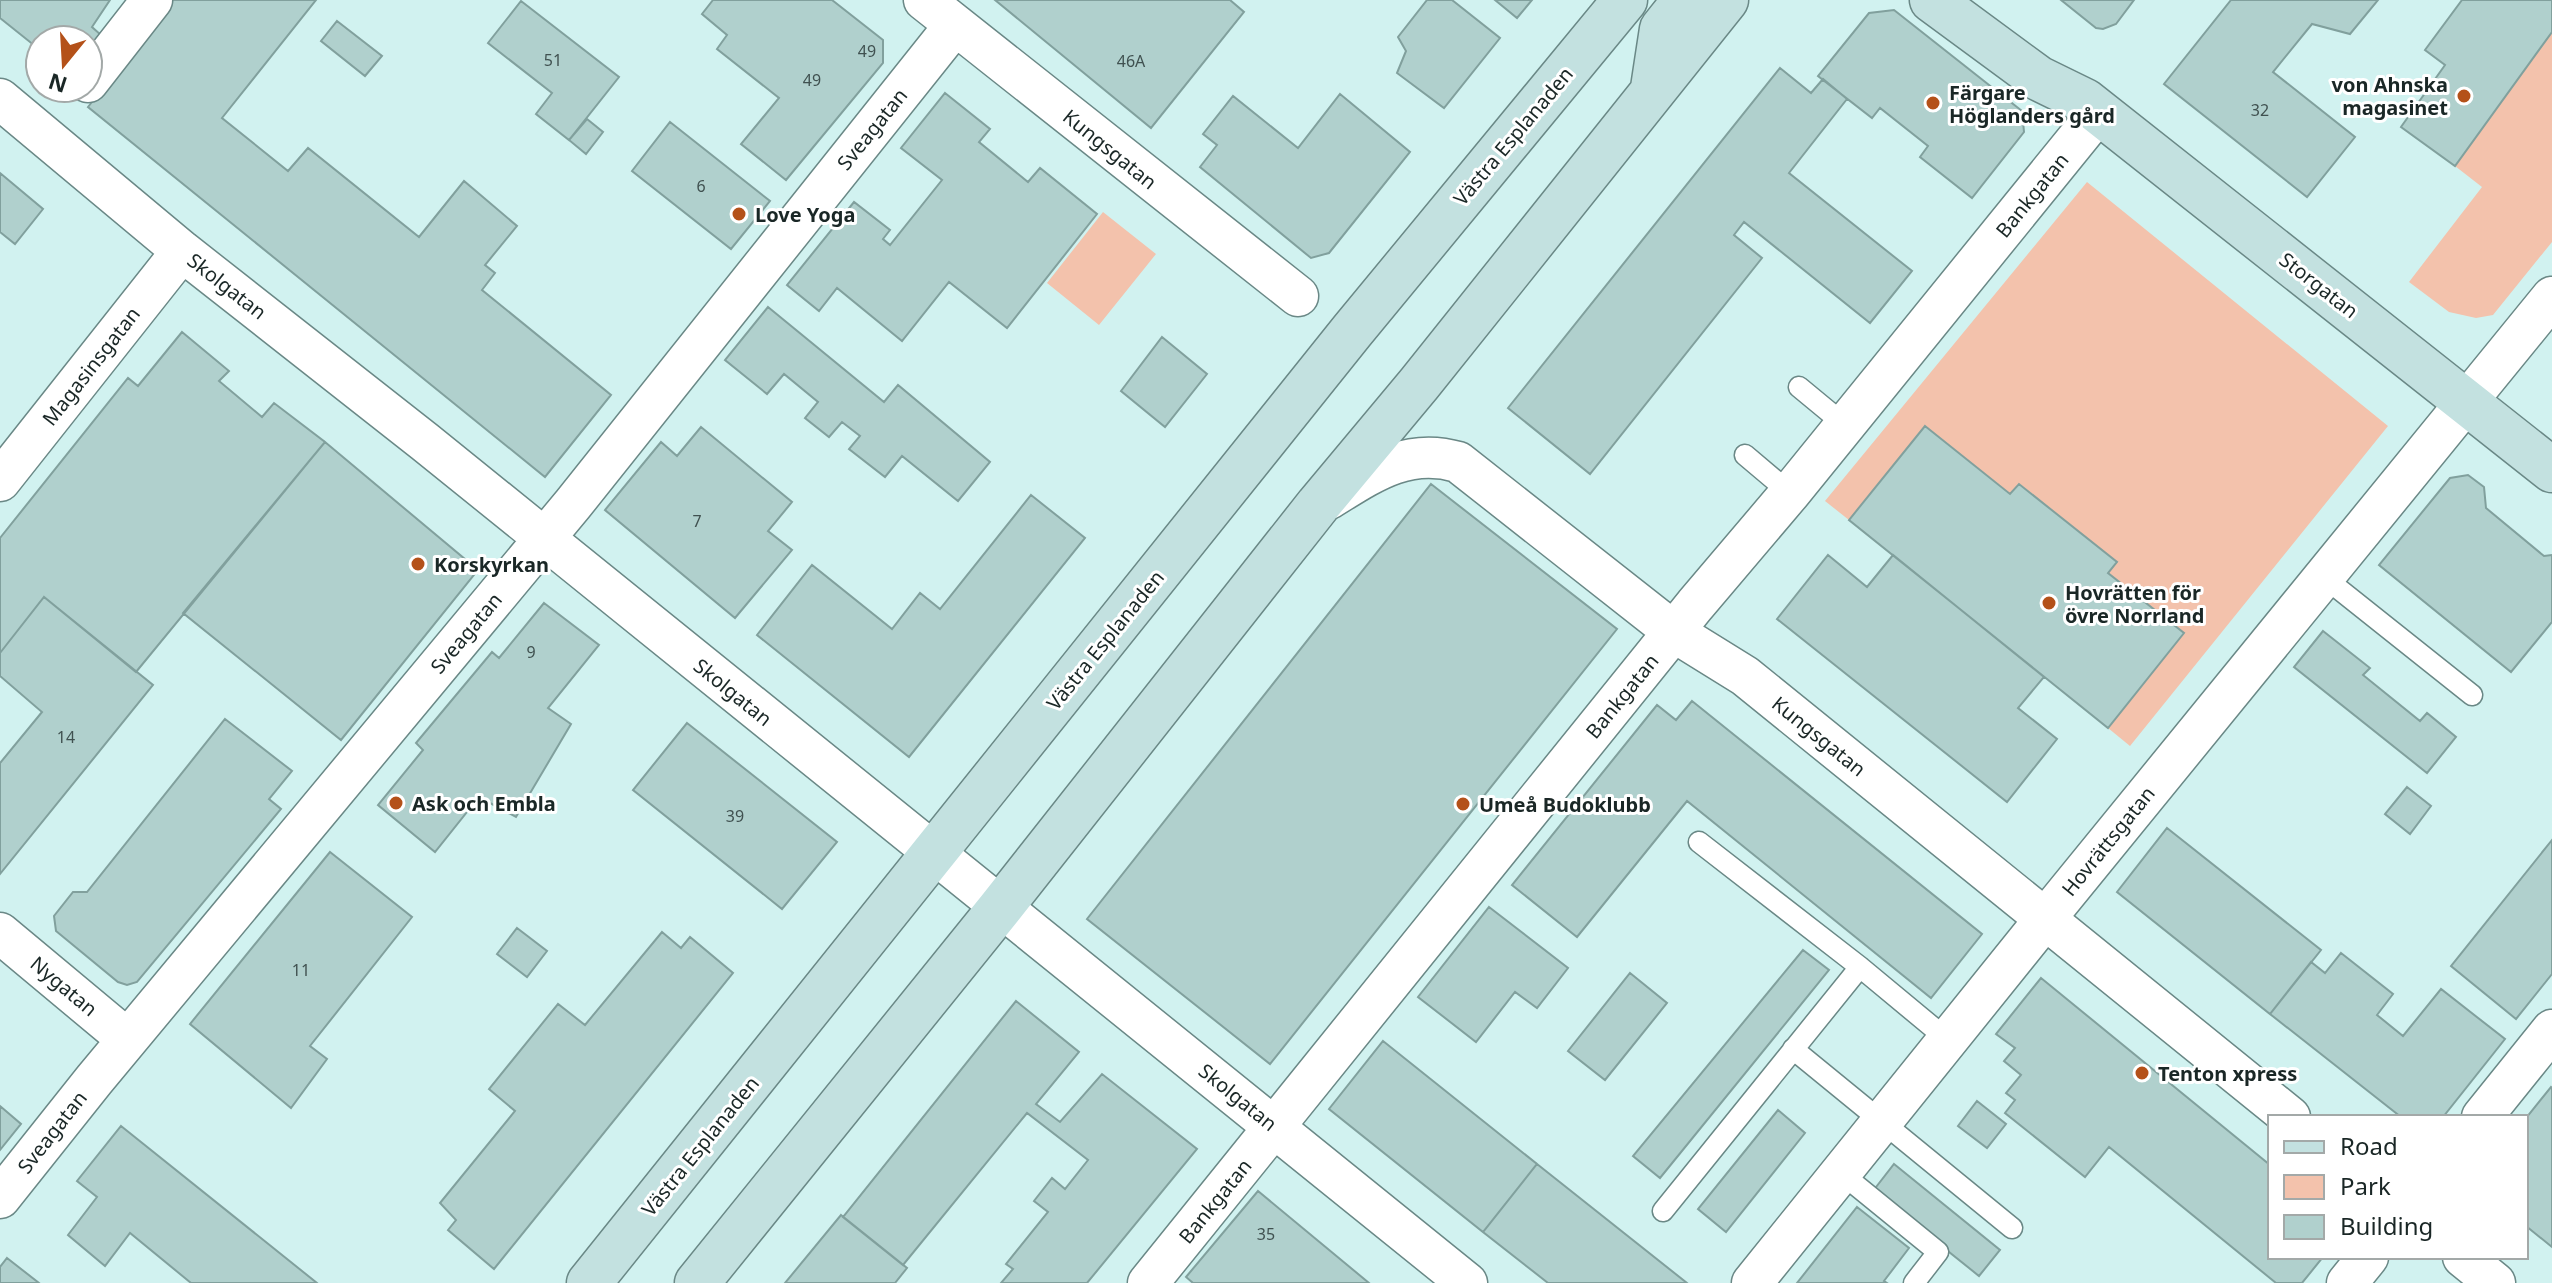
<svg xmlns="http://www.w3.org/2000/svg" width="2552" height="1283" viewBox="0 0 2552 1283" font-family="'Noto Sans',sans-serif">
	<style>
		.green { fill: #f3c2ac }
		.building { fill: #b0d0cd; stroke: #81a09d; stroke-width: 2 }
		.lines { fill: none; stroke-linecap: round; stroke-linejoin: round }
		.lane-casing { stroke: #6a8886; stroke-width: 23 }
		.street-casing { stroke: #6a8886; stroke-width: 43 }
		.secondary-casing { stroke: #6a8886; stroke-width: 47 }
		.lane { stroke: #fff; stroke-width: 20 }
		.street { stroke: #fff; stroke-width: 40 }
		.secondary { stroke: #c3e1e0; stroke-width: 44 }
		.poi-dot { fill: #b45119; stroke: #fff; stroke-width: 3 }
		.labels { text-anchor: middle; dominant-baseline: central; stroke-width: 6; stroke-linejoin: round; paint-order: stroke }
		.number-label { font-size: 16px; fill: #405150 }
		.poi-label { font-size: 20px; font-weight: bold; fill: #1a2726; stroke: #fff; text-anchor: start }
		.street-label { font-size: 20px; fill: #1a2726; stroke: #fff }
	</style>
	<rect width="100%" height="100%" fill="#d1f2f0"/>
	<path class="green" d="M 2552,32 L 2552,242 L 2493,315 L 2476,318 L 2449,312 L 2409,282 L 2482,187 L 2455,166 Z
		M 2087,182 L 2388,426 L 2130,746 L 2108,728 L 2183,633 L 2108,573 L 2117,562 L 2020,484 L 2010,494 L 1925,426 L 1849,520 L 1825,501 Z
		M 1103,212 L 1156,254 L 1099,325 L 1047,283 Z"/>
	<path class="building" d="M 0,0 L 110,0 L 92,27 L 101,35 L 88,50 L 88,40 L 40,40 L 40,50 L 0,18 Z
		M 173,0 L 316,0 L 222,118 L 288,171 L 308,148 L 419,237 L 464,181 L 517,226 L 485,265 L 495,273 L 482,290 L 611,395 L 545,477 L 88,107 Z
		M 713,0 L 832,0 L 883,40 L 883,63 L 786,180 L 741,144 L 779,98 L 717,49 L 727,35 L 702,14 Z
		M 995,0 L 1230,0 L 1244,12 L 1151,128 Z
		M 1427,0 L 1452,0 L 1500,38 L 1444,108 L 1397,73 L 1406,51 L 1398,37 Z
		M 1495,0 L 1532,0 L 1517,18 Z
		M 2061,0 L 2134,0 L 2116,24 L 2103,29 L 2096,28 Z
		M 2231,0 L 2378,0 L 2350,34 L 2312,24 L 2273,72 L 2355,137 L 2307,197 L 2164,84 Z
		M 2462,0 L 2552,0 L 2552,32 L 2455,166 L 2401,127 L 2445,65 L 2425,50 Z
		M 521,1 L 619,77 L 569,140 L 536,114 L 552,93 L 488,43 Z
		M 1894,10 L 2022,111 L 2024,132 L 1972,198 L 1920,157 L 1928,146 L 1880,108 L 1872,118 L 1818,76 L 1869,13 Z
		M 337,21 L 382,56 L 365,76 L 321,41 Z
		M 1780,68 L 1811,93 L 1823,79 L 1847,99 L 1789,173 L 1912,271 L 1870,323 L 1744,222 L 1734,235 L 1762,258 L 1590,474 L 1508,408 Z
		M 945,93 L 990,129 L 979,142 L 1028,182 L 1040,168 L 1097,214 L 1007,328 L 949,282 L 902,341 L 837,288 L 819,311 L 787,285 L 854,202 L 890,230 L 883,239 L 890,245 L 942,180 L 901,148 Z
		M 1340,94 L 1410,152 L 1329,253 L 1311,258 L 1200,167 L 1217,145 L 1203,134 L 1233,96 L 1298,148 Z
		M 587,119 L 603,132 L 586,154 L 569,140 Z
		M 670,122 L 770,201 L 731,249 L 632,171 Z
		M 0,173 L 43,209 L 15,244 L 0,232 Z
		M 768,307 L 884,402 L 898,385 L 990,462 L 958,501 L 902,456 L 885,477 L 849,449 L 860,436 L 842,422 L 829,437 L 805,418 L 818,402 L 784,374 L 767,394 L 725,360 Z
		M 182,332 L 229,371 L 219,381 L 262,417 L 274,403 L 325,442 L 136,672 L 44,597 L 0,653 L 0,538 L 128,378 L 138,386 Z
		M 1162,337 L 1207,374 L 1165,427 L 1121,391 Z
		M 1925,426 L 2010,494 L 2019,484 L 2117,562 L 2108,573 L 2184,633 L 2108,728 L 1849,520 Z
		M 701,427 L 792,502 L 768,531 L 792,550 L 735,618 L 605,510 L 661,442 L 677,456 Z
		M 325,442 L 478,570 L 341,740 L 183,613 Z
		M 2468,475 L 2484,487 L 2486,508 L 2544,556 L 2552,555 L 2552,622 L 2511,672 L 2379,565 L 2450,478 Z
		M 1431,484 L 1617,629 L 1270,1064 L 1087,919 Z
		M 1031,495 L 1085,538 L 909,757 L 757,635 L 812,565 L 892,629 L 920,593 L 940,609 Z
		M 1828,555 L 1867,587 L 1893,555 L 2044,677 L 2018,708 L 2057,739 L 2007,802 L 1777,619 Z
		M 44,597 L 153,685 L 0,874 L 0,763 L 42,712 L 0,676 L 0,653 Z
		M 544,603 L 599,645 L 548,708 L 571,724 L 516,817 L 479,797 L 435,852 L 378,805 L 423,750 L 416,743 L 492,652 L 499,658 Z
		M 2323,631 L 2370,668 L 2363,675 L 2420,721 L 2427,713 L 2456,737 L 2427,773 L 2294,667 Z
		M 1692,701 L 1982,934 L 1931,998 L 1687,801 L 1577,937 L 1512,885 L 1657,705 L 1676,720 Z
		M 225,719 L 292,771 L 269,799 L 281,809 L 137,982 L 127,985 L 118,982 L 56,931 L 54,916 L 73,892 L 87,892 Z
		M 687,723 L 837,842 L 782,909 L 633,790 Z
		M 2407,787 L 2431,806 L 2410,834 L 2385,814 Z
		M 2167,828 L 2321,950 L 2270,1014 L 2117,892 Z
		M 2552,840 L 2552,974 L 2516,1019 L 2451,966 Z
		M 330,852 L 412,917 L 310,1046 L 327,1059 L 291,1108 L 190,1024 Z
		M 1489,907 L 1568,968 L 1537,1008 L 1515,992 L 1476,1042 L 1418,997 Z
		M 517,928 L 547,951 L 527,977 L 497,954 Z
		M 662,932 L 681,948 L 690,937 L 733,973 L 494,1269 L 448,1230 L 456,1220 L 440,1203 L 515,1111 L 489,1089 L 558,1004 L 585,1025 Z
		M 1803,950 L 1829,970 L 1660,1178 L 1633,1156 Z
		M 2341,953 L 2393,994 L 2377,1015 L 2403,1036 L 2441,989 L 2505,1039 L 2443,1117 L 2401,1117 L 2270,1014 L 2311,962 L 2325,973 Z
		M 1630,973 L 1667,1003 L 1605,1080 L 1568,1051 Z
		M 2041,978 L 2270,1165 L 2270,1257 L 2323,1257 L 2302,1283 L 2276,1283 L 2109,1147 L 2085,1177 L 2005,1113 L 2015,1100 L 2006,1093 L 2021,1075 L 2004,1061 L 2015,1048 L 1996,1034 Z
		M 1016,1001 L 1079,1052 L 1036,1104 L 1060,1122 L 1102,1074 L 1197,1149 L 1087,1283 L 1001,1283 L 1013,1269 L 1006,1264 L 1048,1212 L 1034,1201 L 1052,1178 L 1065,1189 L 1088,1160 L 1027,1113 L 903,1265 L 843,1217 Z
		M 1383,1041 L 1537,1164 L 1483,1232 L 1329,1109 Z
		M 2551,1087 L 2552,1088 L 2552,1247 L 2526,1226 L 2526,1118 Z
		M 1977,1101 L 2006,1124 L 1987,1148 L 1958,1126 Z
		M 0,1106 L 21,1124 L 0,1150 Z
		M 1778,1110 L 1805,1133 L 1726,1232 L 1698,1209 Z
		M 121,1126 L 317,1283 L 191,1283 L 130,1233 L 105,1266 L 68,1235 L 97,1197 L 77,1181 Z
		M 1537,1164 L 1687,1283 L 1548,1283 L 1483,1232 Z
		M 1894,1164 L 2000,1250 L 1979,1276 L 1873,1191 Z
		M 1258,1191 L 1369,1283 L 1193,1283 L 1186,1277 Z
		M 1857,1207 L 1909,1248 L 1884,1281 L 1887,1283 L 1797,1283 Z
		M 841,1215 L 907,1268 L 895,1283 L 785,1283 Z
		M 7,1258 L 39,1283 L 0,1283 L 0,1267 Z"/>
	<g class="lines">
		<defs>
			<path id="lane" d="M 1799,387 L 1845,425
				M 1745,455 L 1790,493
				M 2325,578 L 2472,695
				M 1699,842 L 1860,967 L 1948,1040
				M 1793,1049 L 2012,1228
				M 1841,1173 L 1938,1252 L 1914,1283
				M 1663,1211 L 1860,967"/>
			<path id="street" d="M 924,0 L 1298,296
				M 88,82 L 152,0
				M 0,99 L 182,251 L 425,442 L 1467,1283
				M 0,481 L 182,251
				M 1329,499 C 1371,473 1407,447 1458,462 L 1674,632 L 1745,676 L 2290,1117
				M 0,933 L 127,1039
				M 2482,1117 L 2552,1030
				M 0,1198 L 94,1080 L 573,504 L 955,25
				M 2463,1257 L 2495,1283
				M 1148,1283 L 1695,605 L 1790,493 L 2099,112
				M 1752,1283 L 2045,919 L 2552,297
				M 2347,1283 L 2368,1257"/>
			<path id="secondary" d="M 1932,0 L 2038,78 L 2085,101 L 2552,470
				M 1653,88 L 1662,29 L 1685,0
				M 589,1283 L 1352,331 L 1625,0
				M 697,1283 L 1000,908 L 1318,505 L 1419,384 L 1726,0"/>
		</defs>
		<use href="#lane" class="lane-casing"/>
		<use href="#street" class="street-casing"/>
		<use href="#secondary" class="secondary-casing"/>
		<use href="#lane" class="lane"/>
		<use href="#street" class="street"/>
		<use href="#secondary" class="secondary"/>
	</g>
	<g class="poi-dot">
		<circle cx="2464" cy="96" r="8"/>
		<circle cx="1933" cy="103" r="8"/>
		<circle cx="739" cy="214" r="8"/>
		<circle cx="418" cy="564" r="8"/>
		<circle cx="2049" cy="603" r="8"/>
		<circle cx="396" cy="803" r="8"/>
		<circle cx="1463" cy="804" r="8"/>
		<circle cx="2142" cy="1073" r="8"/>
	</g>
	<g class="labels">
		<g class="number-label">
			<text x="867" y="51">49</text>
			<text x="553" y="60">51</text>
			<text x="1131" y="61">46A</text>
			<text x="812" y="80">49</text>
			<text x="2260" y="110">32</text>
			<text x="701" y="186">6</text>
			<text x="697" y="521">7</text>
			<text x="531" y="652">9</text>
			<text x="66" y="737">14</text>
			<text x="735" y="816">39</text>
			<text x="301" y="970">11</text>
			<text x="1266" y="1234">35</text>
		</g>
		<g class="poi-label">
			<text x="2448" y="84" text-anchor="end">von Ahnska<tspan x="2448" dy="23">magasinet</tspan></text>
			<text x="1949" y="92">Färgare<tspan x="1949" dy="23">Höglanders gård</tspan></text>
			<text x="755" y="214">Love Yoga</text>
			<text x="434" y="564">Korskyrkan</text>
			<text x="2065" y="592">Hovrätten för<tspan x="2065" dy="23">övre Norrland</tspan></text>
			<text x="412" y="803">Ask och Embla</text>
			<text x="1479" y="804">Umeå Budoklubb</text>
			<text x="2158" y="1073">Tenton xpress</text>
		</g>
		<g class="street-label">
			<text transform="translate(872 129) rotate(-51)">Sveagatan</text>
			<text transform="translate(1513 136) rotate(-50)">Västra Esplanaden</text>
			<text transform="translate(1110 149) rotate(39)">Kungsgatan</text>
			<text transform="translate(2032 195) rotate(-51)">Bankgatan</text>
			<text transform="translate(2319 285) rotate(38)">Storgatan</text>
			<text transform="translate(227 286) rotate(38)">Skolgatan</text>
			<text transform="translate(91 366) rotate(-52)">Magasinsgatan</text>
			<text transform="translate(466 633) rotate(-50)">Sveagatan</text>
			<text transform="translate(1105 640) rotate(-51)">Västra Esplanaden</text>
			<text transform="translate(733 692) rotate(39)">Skolgatan</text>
			<text transform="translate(1622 696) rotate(-51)">Bankgatan</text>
			<text transform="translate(1819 736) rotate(39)">Kungsgatan</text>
			<text transform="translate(2108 841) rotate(-51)">Hovrättsgatan</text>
			<text transform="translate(64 986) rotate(40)">Nygatan</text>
			<text transform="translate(1238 1097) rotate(39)">Skolgatan</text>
			<text transform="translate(52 1132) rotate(-52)">Sveagatan</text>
			<text transform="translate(700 1146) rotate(-51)">Västra Esplanaden</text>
			<text transform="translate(1215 1201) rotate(-51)">Bankgatan</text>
		</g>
	</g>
	<rect x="2268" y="1115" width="260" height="144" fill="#ffffff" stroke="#a3a9a8" stroke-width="2"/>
	<rect x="2284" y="1141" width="40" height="12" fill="#c3e1e0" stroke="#a3a9a8" stroke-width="2"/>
	<text x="2340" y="1155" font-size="24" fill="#1a2726">Road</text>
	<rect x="2284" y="1175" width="40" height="24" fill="#f3c2ac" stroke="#a3a9a8" stroke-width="2"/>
	<text x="2340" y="1195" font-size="24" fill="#1a2726">Park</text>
	<rect x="2284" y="1215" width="40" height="24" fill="#b0d0cd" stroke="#a3a9a8" stroke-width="2"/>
	<text x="2340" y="1235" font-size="24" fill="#1a2726">Building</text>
	<g transform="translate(64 64) rotate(198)"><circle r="38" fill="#ffffff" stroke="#a3a9a8" stroke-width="2"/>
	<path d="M0-6L14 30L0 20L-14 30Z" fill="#b45119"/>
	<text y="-12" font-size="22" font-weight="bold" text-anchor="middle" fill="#1a2726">N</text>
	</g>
</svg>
